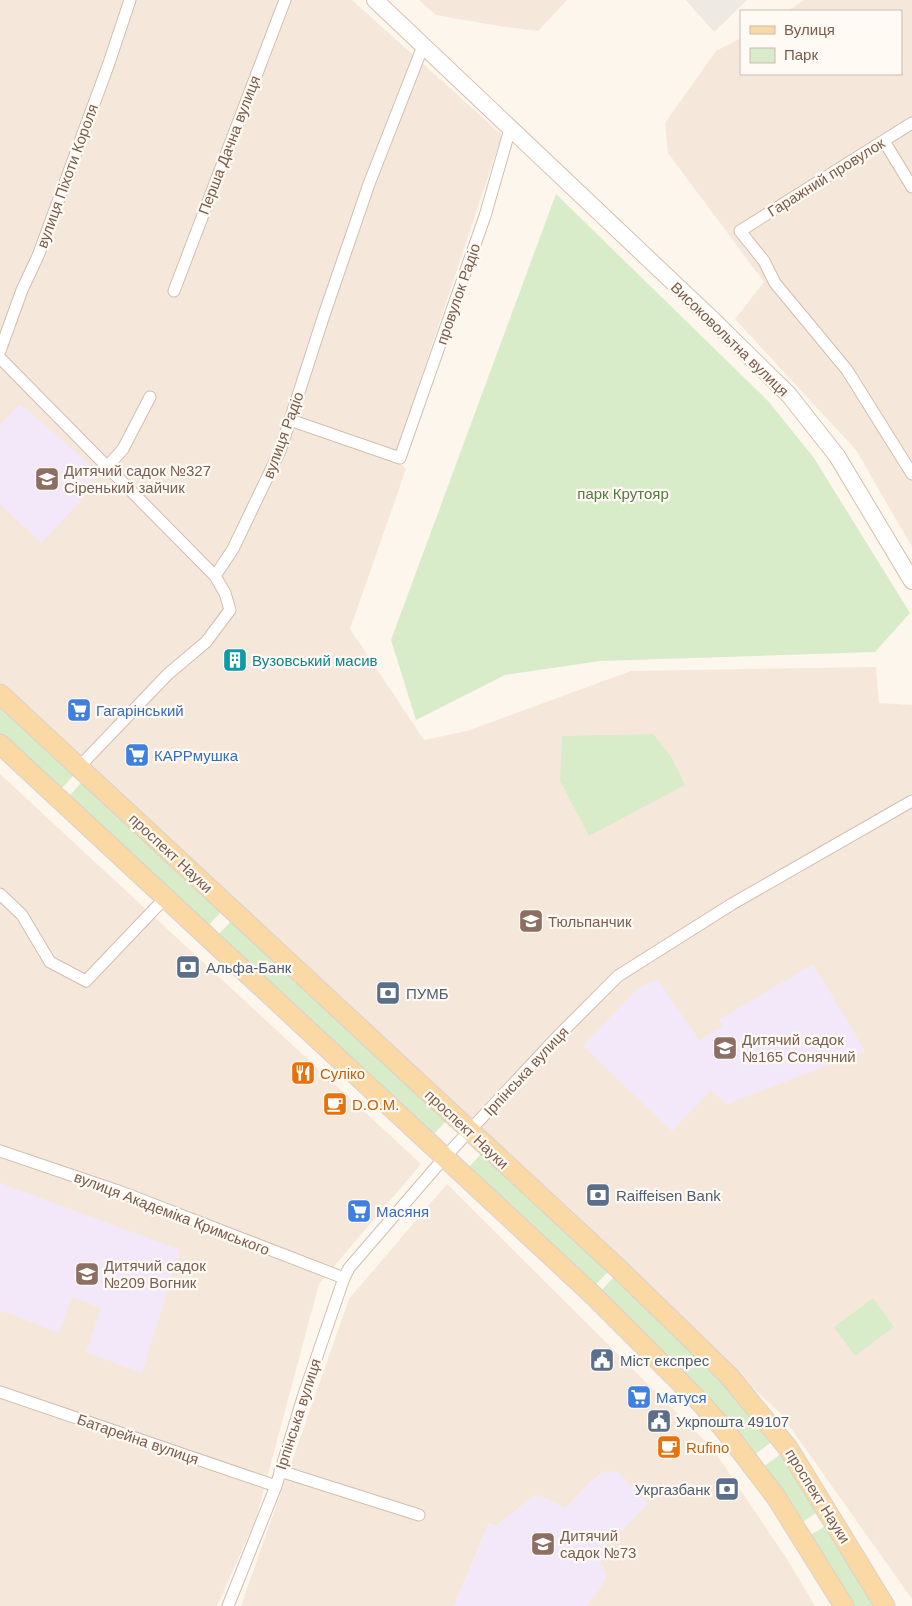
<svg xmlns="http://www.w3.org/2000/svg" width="912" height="1606" viewBox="0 0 912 1606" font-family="Helvetica,sans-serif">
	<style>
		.residential { fill: #f5e8da }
		.industrial { fill: #efe9e4 }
		.education { fill: #f3e8fa }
		.green { fill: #d8ecc9 }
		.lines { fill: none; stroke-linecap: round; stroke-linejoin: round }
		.street-casing { stroke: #d1beb0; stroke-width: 13 }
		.secondary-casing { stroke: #d6c0b0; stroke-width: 18 }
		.primary-casing { stroke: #dad1cd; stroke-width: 21 }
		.street { stroke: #fff; stroke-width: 11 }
		.secondary { stroke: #fff; stroke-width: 16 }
		.primary { stroke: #fbd9a5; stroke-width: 19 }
		.labels { text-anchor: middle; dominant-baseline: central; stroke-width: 4.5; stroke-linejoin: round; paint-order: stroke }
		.street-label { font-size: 15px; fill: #7a5c4d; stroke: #fffaf3 }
		.education-label { font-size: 15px; fill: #785e54; stroke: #fffaf3; text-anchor: start }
		.park-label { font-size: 15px; fill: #537a41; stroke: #fffaf3 }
		.culture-label { font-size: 15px; fill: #0d838f; stroke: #fffaf3; text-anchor: start }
		.shop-label { font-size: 15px; fill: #366cbe; stroke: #fffaf3; text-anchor: start }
		.service-label { font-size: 15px; fill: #4e5e75; stroke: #fffaf3; text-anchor: start }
		.food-label { font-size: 15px; fill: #c56008; stroke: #fffaf3; text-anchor: start }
	</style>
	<rect width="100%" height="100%" fill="#fdf6ec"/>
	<path class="residential" d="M 0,0 L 352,0 L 502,135 L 395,456 L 406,469 L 350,629 L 424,740 L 467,731 L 631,671 L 876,667 L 879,703 L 912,705 L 912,1599 L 780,1413 L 313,980 L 0,683 Z
		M 419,0 L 567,0 L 538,31 L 498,26 L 436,15 Z
		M 804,0 L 912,0 L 912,547 L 856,450 L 735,319 L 764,282 L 668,153 L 665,123 L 716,51 L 741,38 L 741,74 L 901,74 L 901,11 L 788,11 Z
		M 0,774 L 421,1164 L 319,1284 L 256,1519 L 217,1606 L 0,1606 Z
		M 447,1184 L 713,1449 L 787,1559 L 815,1606 L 586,1606 L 604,1582 L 606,1576 L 601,1563 L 602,1555 L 612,1534 L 624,1529 L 606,1471 L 590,1482 L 565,1509 L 558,1504 L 536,1495 L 496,1526 L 489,1523 L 454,1606 L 241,1606 L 349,1299 Z"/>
	<path class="industrial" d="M 686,0 L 747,0 L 714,32 Z"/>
	<path class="education" d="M 20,404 L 100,473 L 90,485 L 85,496 L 41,543 L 0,504 L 0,425 Z
		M 813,964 L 865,1051 L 727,1104 L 711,1090 L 672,1131 L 583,1046 L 637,989 L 657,979 L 699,1040 L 723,1026 L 719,1020 Z
		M 0,1183 L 180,1250 L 142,1373 L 86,1352 L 101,1308 L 72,1297 L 59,1333 L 0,1310 Z
		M 606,1471 L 618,1472 L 648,1504 L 624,1529 L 612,1534 L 602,1555 L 601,1563 L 606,1576 L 604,1582 L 586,1606 L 454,1606 L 489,1523 L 496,1526 L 536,1495 L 558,1504 L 565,1509 L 590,1482 Z"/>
	<path class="green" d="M 556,194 L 769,402 L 814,458 L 910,613 L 875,652 L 600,661 L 505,675 L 416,720 L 391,640 Z
		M 0,704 L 75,774 L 60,790 L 0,735 Z
		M 653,734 L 672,758 L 685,785 L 589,836 L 560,781 L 562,736 Z
		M 83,781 L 222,911 L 207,927 L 68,797 Z
		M 232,920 L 447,1120 L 432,1136 L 217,936 Z
		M 482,1153 L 609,1271 L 594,1286 L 467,1169 Z
		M 615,1276 L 724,1380 L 773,1441 L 754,1455 L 600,1292 Z
		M 873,1298 L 894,1327 L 855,1356 L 834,1327 Z
		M 782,1453 L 819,1511 L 801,1523 L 763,1467 Z
		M 827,1525 L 876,1606 L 852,1606 L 809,1536 Z"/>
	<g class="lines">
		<defs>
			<path id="street" d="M 912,123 L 740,231 L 764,261 L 775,283 L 847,370 L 912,474
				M 884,141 L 912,187
				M 174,291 L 285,0
				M 0,351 L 22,290 L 38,256 L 109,63 L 130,0
				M 0,358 L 215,576
				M 290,420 L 400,458 L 485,216 L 510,129
				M 107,467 L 123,449 L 150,397
				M 79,767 L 168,674 L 206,642 L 230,610 L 225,593 L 215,576 L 233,549 L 280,451 L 324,315 L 369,184 L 423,46
				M 0,894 L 22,915 L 50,962 L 86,981 L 165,898
				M 0,1151 L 121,1192 L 344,1278
				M 0,1392 L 276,1486
				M 280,1471 L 419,1515
				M 228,1606 L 276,1486 L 304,1394 L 344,1278 L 349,1268 L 444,1158 L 559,1035 L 618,976 L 732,904 L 912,801"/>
			<path id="secondary" d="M 375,0 L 714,321 L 789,395 L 837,456 L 912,581"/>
			<path id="primary" d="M 0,694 L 621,1271 L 729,1376 L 788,1448 L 885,1606
				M 0,744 L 594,1296 L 700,1402 L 724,1429 L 776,1497 L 844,1606"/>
		</defs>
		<use href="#street" class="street-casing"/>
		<use href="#secondary" class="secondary-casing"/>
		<use href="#primary" class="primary-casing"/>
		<use href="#street" class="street"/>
		<use href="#secondary" class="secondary"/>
		<use href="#primary" class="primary"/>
	</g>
	<defs>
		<symbol id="school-square" viewBox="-11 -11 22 22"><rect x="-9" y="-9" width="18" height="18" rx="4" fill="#8d6e63" stroke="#fffaf3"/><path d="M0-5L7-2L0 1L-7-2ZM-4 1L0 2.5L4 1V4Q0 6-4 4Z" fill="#fff"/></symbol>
		<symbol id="building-square" viewBox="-11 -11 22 22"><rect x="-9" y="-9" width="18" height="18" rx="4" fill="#0f9aa8" stroke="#fffaf3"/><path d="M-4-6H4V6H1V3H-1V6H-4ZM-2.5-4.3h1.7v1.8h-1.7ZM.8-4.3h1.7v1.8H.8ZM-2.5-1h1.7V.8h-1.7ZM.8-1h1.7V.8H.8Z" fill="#fff"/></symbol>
		<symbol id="supermarket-square" viewBox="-11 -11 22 22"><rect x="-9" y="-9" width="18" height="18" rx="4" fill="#3f7fe0" stroke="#fffaf3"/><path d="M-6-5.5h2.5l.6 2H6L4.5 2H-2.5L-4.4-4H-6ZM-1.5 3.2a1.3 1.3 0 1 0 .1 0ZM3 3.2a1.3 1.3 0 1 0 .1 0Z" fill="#fff"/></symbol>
		<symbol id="bank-square" viewBox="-11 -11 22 22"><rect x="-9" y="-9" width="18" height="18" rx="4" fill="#5c6f8a" stroke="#fffaf3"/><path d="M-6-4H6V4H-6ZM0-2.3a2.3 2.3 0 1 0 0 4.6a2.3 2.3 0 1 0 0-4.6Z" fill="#fff"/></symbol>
		<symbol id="restaurant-square" viewBox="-11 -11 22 22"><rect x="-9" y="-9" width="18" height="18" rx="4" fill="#e8710a" stroke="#fffaf3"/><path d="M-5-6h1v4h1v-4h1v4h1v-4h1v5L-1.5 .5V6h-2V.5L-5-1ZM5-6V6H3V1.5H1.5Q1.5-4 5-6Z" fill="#fff"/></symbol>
		<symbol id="cafe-square" viewBox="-11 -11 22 22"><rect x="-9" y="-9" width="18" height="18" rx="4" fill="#e8710a" stroke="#fffaf3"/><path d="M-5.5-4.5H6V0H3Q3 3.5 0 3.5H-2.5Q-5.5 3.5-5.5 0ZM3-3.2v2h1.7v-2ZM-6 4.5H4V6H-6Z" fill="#fff"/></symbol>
		<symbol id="civic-square" viewBox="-11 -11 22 22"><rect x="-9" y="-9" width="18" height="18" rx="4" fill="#5c6f8a" stroke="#fffaf3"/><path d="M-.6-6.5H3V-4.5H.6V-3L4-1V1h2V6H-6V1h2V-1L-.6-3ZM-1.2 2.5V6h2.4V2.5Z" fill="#fff"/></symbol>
	</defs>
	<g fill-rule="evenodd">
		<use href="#school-square" x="33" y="465" width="28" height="28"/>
		<use href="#building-square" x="221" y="646" width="28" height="28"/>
		<use href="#supermarket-square" x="65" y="696" width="28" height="28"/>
		<use href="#supermarket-square" x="123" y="741" width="28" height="28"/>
		<use href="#school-square" x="517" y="907" width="28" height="28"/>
		<use href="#bank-square" x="174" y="953" width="28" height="28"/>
		<use href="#bank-square" x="374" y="979" width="28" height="28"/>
		<use href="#school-square" x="711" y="1034" width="28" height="28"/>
		<use href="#restaurant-square" x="289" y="1059" width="28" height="28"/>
		<use href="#cafe-square" x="321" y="1090" width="28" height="28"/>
		<use href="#bank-square" x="584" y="1181" width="28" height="28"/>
		<use href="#supermarket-square" x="345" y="1197" width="28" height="28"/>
		<use href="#school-square" x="73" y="1260" width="28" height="28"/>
		<use href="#civic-square" x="588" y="1346" width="28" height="28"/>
		<use href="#supermarket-square" x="625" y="1383" width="28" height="28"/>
		<use href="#civic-square" x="645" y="1407" width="28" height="28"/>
		<use href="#cafe-square" x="655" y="1433" width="28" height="28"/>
		<use href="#bank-square" x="713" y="1475" width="28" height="28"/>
		<use href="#school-square" x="529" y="1530" width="28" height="28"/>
	</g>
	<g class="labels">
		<g class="street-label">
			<text transform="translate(229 145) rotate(-69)">Перша Дачна вулиця</text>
			<text transform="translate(67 176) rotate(-70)">вулиця Піхоти Короля</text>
			<text transform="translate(826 177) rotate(-32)">Гаражний провулок</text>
			<text transform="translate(458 294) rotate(-71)">провулок Радіо</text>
			<text transform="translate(730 339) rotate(44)">Високовольтна вулиця</text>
			<text transform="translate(283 435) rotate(-70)">вулиця Радіо</text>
			<text transform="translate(171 853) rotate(43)">проспект Науки</text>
			<text transform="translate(526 1071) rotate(-47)">Ірпінська вулиця</text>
			<text transform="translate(467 1129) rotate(43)">проспект Науки</text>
			<text transform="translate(172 1213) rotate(21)">вулиця Академіка Кримського</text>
			<text transform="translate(298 1414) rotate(-72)">Ірпінська вулиця</text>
			<text transform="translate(138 1439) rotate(19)">Батарейна вулиця</text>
			<text transform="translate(818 1496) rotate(58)">проспект Науки</text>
		</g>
		<g class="education-label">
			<text x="64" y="470">Дитячий садок №327<tspan x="64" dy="17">Сіренький зайчик</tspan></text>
			<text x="548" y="921">Тюльпанчик</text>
			<text x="742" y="1039">Дитячий садок<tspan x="742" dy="17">№165 Сонячний</tspan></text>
			<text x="104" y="1265">Дитячий садок<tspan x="104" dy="17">№209 Вогник</tspan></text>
			<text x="560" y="1535">Дитячий<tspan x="560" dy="17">садок №73</tspan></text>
		</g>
		<g class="park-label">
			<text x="623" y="493">парк Крутояр</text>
		</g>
		<g class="culture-label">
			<text x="252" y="660">Вузовський масив</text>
		</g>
		<g class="shop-label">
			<text x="96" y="710">Гагарінський</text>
			<text x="154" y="755">КАРРмушка</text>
			<text x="376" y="1211">Масяня</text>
			<text x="656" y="1397">Матуся</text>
		</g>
		<g class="service-label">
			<text x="206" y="967">Альфа-Банк</text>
			<text x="406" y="993">ПУМБ</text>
			<text x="616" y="1195">Raiffeisen Bank</text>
			<text x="620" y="1360">Міст експрес</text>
			<text x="676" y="1421">Укрпошта 49107</text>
			<text x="710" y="1489" text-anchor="end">Укргазбанк</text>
		</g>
		<g class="food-label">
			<text x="320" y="1073">Сулiко</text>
			<text x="352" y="1104">D.O.M.</text>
			<text x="686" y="1447">Rufino</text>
		</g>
	</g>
	<rect x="740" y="10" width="162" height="65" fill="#fffaf3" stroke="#cabbb1"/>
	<rect x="750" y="26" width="25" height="8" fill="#fbd9a5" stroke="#cabbb1"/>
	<text x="784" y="35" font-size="15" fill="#7a5c4d">Вулиця</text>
	<rect x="750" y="48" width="25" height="15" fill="#d8ecc9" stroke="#cabbb1"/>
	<text x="784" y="60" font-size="15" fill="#7a5c4d">Парк</text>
</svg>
